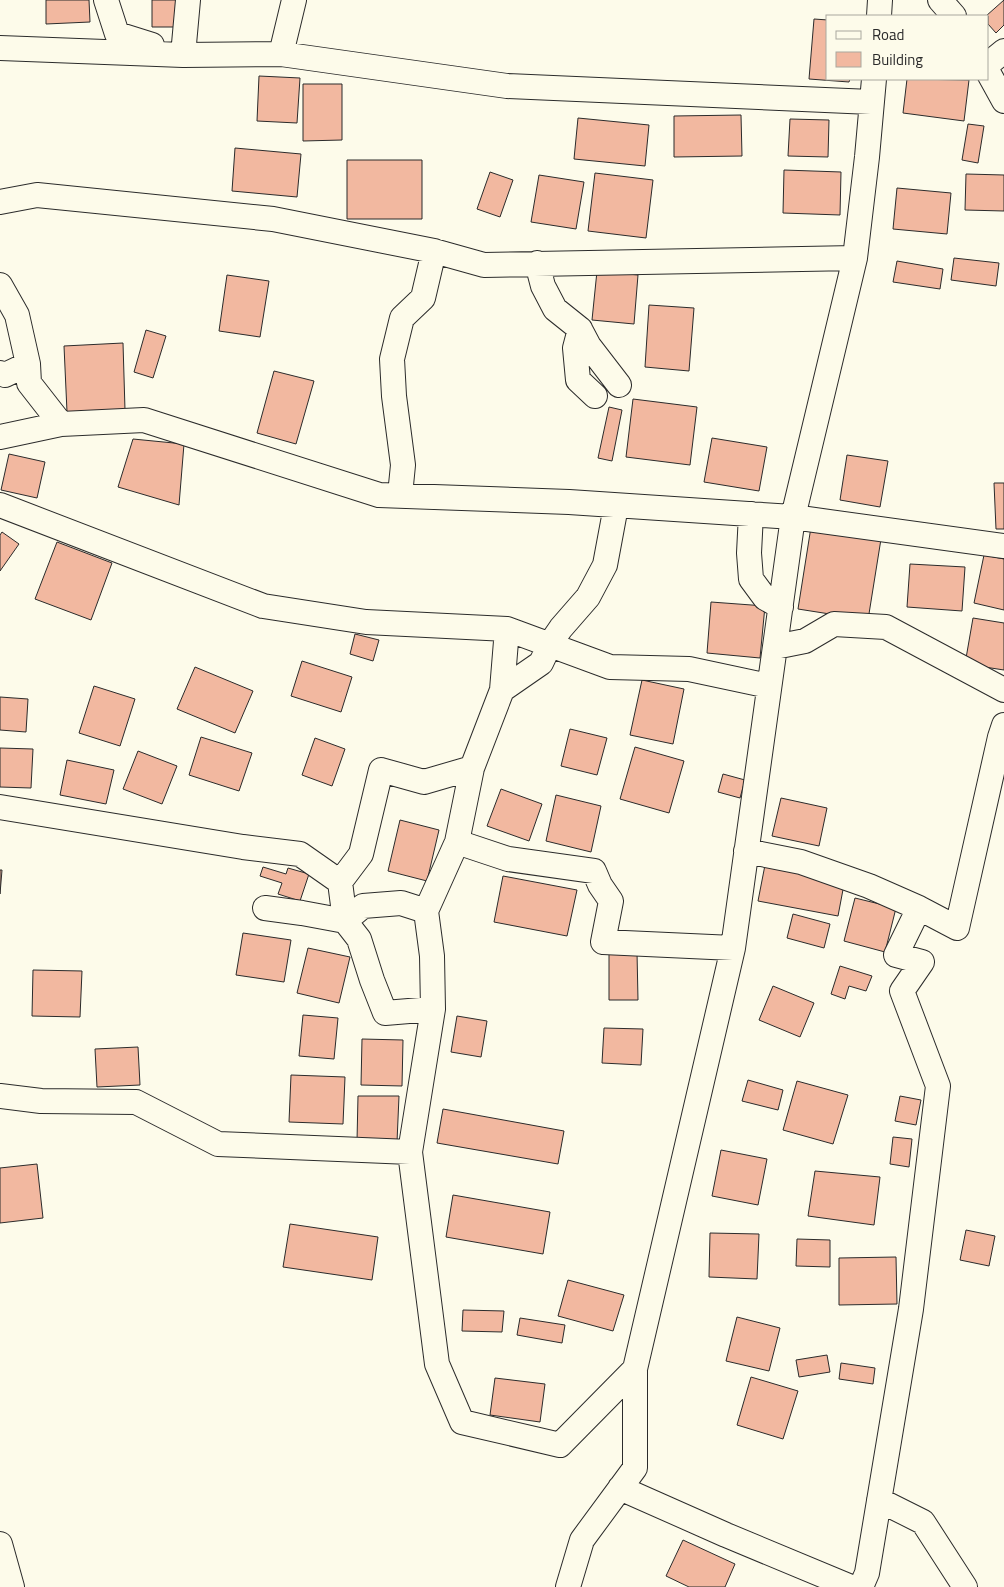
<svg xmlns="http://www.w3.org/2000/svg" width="1004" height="1587" viewBox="0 0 1004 1587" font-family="'Titillium Web',sans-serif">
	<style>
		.building { fill: #f2b8a0; stroke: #2b2b2b }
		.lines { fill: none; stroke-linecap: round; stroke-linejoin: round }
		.minor-casing { stroke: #2b2b2b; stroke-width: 26 }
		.minor { stroke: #fdfbea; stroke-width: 24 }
	</style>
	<rect width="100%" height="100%" fill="#fdfbea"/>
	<path class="building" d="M 46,0 L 89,0 L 90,22 L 46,24 Z
		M 152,0 L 180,0 L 180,27 L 152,27 Z
		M 1004,0 L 1004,25 L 996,33 L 988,24 L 988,16 L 986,16 Z
		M 814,19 L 828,20 L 828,79 L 850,79 L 849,82 L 809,79 Z
		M 259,76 L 300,78 L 297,123 L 257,121 Z
		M 907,79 L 969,80 L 964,121 L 903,113 Z
		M 303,84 L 342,84 L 342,140 L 303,141 Z
		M 741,115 L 742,156 L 674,157 L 674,116 Z
		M 578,118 L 649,125 L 645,166 L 574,159 Z
		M 790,119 L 829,120 L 828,157 L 788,156 Z
		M 968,124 L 984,126 L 978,163 L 962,160 Z
		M 235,148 L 301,154 L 297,197 L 232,191 Z
		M 347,160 L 422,160 L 422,219 L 347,219 Z
		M 784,170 L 841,172 L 840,215 L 783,213 Z
		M 490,172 L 513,180 L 500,217 L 477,209 Z
		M 595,173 L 653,180 L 646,238 L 588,231 Z
		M 966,174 L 1004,175 L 1004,211 L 965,210 Z
		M 539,175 L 584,182 L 576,229 L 531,222 Z
		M 897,188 L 951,193 L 947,234 L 893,229 Z
		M 954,258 L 999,263 L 996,286 L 951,280 Z
		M 897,261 L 943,269 L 940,289 L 893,282 Z
		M 597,271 L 638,275 L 634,324 L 592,320 Z
		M 227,275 L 269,281 L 260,337 L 219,331 Z
		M 649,305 L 694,308 L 689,371 L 645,367 Z
		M 146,330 L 166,336 L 153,378 L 134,372 Z
		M 123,343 L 125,410 L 67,412 L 64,346 Z
		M 274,371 L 314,381 L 296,444 L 257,433 Z
		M 633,399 L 697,407 L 690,465 L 626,457 Z
		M 609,407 L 622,410 L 612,461 L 598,458 Z
		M 712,438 L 767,447 L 759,491 L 704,482 Z
		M 133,439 L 184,444 L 179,505 L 118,487 Z
		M 9,454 L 45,462 L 37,498 L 1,490 Z
		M 847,455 L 888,461 L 880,507 L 840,500 Z
		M 994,483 L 1004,483 L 1004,529 L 996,529 Z
		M 811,527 L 881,539 L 868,620 L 798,609 Z
		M 2,532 L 19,544 L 0,571 L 0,535 Z
		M 57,542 L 112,563 L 91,620 L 35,599 Z
		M 984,555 L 1004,559 L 1004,610 L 974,603 Z
		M 910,564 L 965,567 L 962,611 L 907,607 Z
		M 711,602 L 765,606 L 760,658 L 707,653 Z
		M 973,618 L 1004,623 L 1004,670 L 965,664 Z
		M 355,634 L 379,640 L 373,661 L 350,654 Z
		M 302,661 L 352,677 L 341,712 L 291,696 Z
		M 195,667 L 253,691 L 235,733 L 177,709 Z
		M 642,680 L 684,689 L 673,744 L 630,735 Z
		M 94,686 L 135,699 L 120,746 L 79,733 Z
		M 0,697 L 28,699 L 26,732 L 0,730 Z
		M 570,729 L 607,738 L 597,775 L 561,766 Z
		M 201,737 L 252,753 L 239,791 L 189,775 Z
		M 315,738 L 345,749 L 332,786 L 302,775 Z
		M 635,747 L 684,761 L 669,813 L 620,799 Z
		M 0,748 L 33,749 L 31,788 L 0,787 Z
		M 138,751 L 177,766 L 162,804 L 123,789 Z
		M 67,760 L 114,770 L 106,804 L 60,795 Z
		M 723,774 L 745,780 L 740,798 L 718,792 Z
		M 501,789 L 542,804 L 529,841 L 487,826 Z
		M 556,795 L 601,806 L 591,852 L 546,841 Z
		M 781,798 L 827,808 L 819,846 L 772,836 Z
		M 400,820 L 439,830 L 427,881 L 388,871 Z
		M 765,865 L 845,879 L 838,916 L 758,901 Z
		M 263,867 L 286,874 L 288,868 L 309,874 L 300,901 L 278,894 L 282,883 L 260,876 Z
		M 0,870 L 2,870 L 0,894 Z
		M 503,876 L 577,890 L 567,936 L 494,922 Z
		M 855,898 L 896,908 L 885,952 L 844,941 Z
		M 793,914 L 830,924 L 824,948 L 787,938 Z
		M 243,933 L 291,940 L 284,982 L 236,975 Z
		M 308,948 L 350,957 L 339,1003 L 297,993 Z
		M 637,952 L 638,1000 L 609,1000 L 609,953 Z
		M 840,966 L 872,976 L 866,991 L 849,986 L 845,999 L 831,994 Z
		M 33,970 L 82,971 L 80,1017 L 32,1016 Z
		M 773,986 L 814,1003 L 800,1037 L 759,1020 Z
		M 303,1015 L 338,1018 L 334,1059 L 299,1056 Z
		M 457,1016 L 487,1021 L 481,1057 L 451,1052 Z
		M 604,1028 L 643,1029 L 641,1065 L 602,1063 Z
		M 362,1039 L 403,1040 L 402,1086 L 361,1085 Z
		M 138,1047 L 140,1085 L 97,1087 L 95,1049 Z
		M 291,1075 L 345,1077 L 343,1124 L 289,1122 Z
		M 748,1080 L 783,1090 L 778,1110 L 742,1101 Z
		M 797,1081 L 848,1095 L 833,1144 L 783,1130 Z
		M 358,1096 L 399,1096 L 397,1142 L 357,1141 Z
		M 900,1096 L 921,1100 L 916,1125 L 895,1121 Z
		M 443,1109 L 564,1131 L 558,1164 L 437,1143 Z
		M 893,1137 L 912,1139 L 909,1167 L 890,1164 Z
		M 721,1150 L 767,1159 L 758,1205 L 712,1196 Z
		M 37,1164 L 43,1218 L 0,1223 L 0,1168 Z
		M 815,1171 L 880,1177 L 874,1225 L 808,1216 Z
		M 453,1195 L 550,1212 L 543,1254 L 446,1237 Z
		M 290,1224 L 378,1237 L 372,1280 L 283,1267 Z
		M 966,1230 L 995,1236 L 989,1266 L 960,1260 Z
		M 710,1233 L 759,1234 L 757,1279 L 709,1277 Z
		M 797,1239 L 830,1240 L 830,1267 L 796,1266 Z
		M 896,1257 L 897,1304 L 839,1305 L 839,1258 Z
		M 568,1280 L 624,1295 L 613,1331 L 558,1316 Z
		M 463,1310 L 504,1311 L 502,1332 L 462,1331 Z
		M 737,1317 L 780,1328 L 769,1371 L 726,1361 Z
		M 520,1318 L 565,1325 L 562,1343 L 517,1335 Z
		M 827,1355 L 830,1372 L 799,1377 L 796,1360 Z
		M 841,1363 L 875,1368 L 873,1384 L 839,1379 Z
		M 751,1377 L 798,1391 L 783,1439 L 737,1425 Z
		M 495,1378 L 545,1384 L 540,1422 L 490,1415 Z
		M 683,1540 L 735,1564 L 725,1587 L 689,1587 L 666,1576 Z"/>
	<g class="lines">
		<defs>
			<path id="minor" d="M 106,0 L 117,34 L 152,45
				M 940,0 L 954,16
				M 879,16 L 880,0
				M 0,48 L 183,55 L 281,54 L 507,86 L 871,102
				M 281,54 L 294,0
				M 183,55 L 188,0
				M 988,64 L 1004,51
				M 988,72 L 1004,101
				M 874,79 L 867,157 L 855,258 L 793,517 L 1004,546
				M 0,202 L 37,195 L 273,219 L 434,251 L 484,265 L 855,258
				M 537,263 L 543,286 L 555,309 L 580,329 L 575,348 L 578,380 L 595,396
				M 0,285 L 17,315 L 28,364 L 29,383 L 61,424
				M 580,329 L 589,346 L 619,385
				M 0,373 L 5,375 L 28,364
				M 0,437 L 61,424 L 144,420 L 379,495 L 569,502 L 793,517 L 733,948 L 635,1369 L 560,1445 L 462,1422 L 437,1364 L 410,1152
				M 400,495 L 403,465 L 394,396 L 392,359 L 402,318 L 423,298 L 434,251
				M 0,505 L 263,606 L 366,622 L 507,629 L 610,667 L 689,669 L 769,686
				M 616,506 L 605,565 L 588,597 L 561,628 L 550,644 L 541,663 L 502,690 L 472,768 L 457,842 L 508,859 L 594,871 L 600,885 L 611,901 L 603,942 L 733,948
				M 751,514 L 749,553 L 751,579 L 765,598 L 781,607
				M 775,647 L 805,641 L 834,624 L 886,627 L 1004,690
				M 502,690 L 507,629
				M 0,807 L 243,847 L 300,854 L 340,882 L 345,921 L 302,913 L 265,908
				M 746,851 L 801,862 L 869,886 L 919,908
				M 340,882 L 361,854 L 381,770 L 424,782 L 472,768
				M 426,911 L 457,842
				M 0,1096 L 41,1101 L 136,1102 L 218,1144 L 410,1152 L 433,1009 L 432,956 L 426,911 L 401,903 L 363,906 L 345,921 L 359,939 L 372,980 L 385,1013 L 433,1009
				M 620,1488 L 726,1535 L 851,1587
				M 879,1500 L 923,1522 L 965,1587
				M 0,1544 L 12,1587
				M 568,1587 L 582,1540 L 635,1468 L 635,1369
				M 861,1587 L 867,1573 L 911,1309 L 938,1086 L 902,991 L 922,962 L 896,955 L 919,908 L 957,928 L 1000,737 L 1004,725"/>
		</defs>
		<use href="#minor" class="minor-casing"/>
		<use href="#minor" class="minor"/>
	</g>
	<rect x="826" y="15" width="162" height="65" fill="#fdfbea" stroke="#a9a89e"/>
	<rect x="836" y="31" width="25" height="8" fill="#fdfbea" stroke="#a9a89e"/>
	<text x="872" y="40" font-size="15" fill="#2b2b2b">Road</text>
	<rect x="836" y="52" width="25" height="15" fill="#f2b8a0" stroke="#a9a89e"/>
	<text x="872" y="65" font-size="15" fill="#2b2b2b">Building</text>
</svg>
